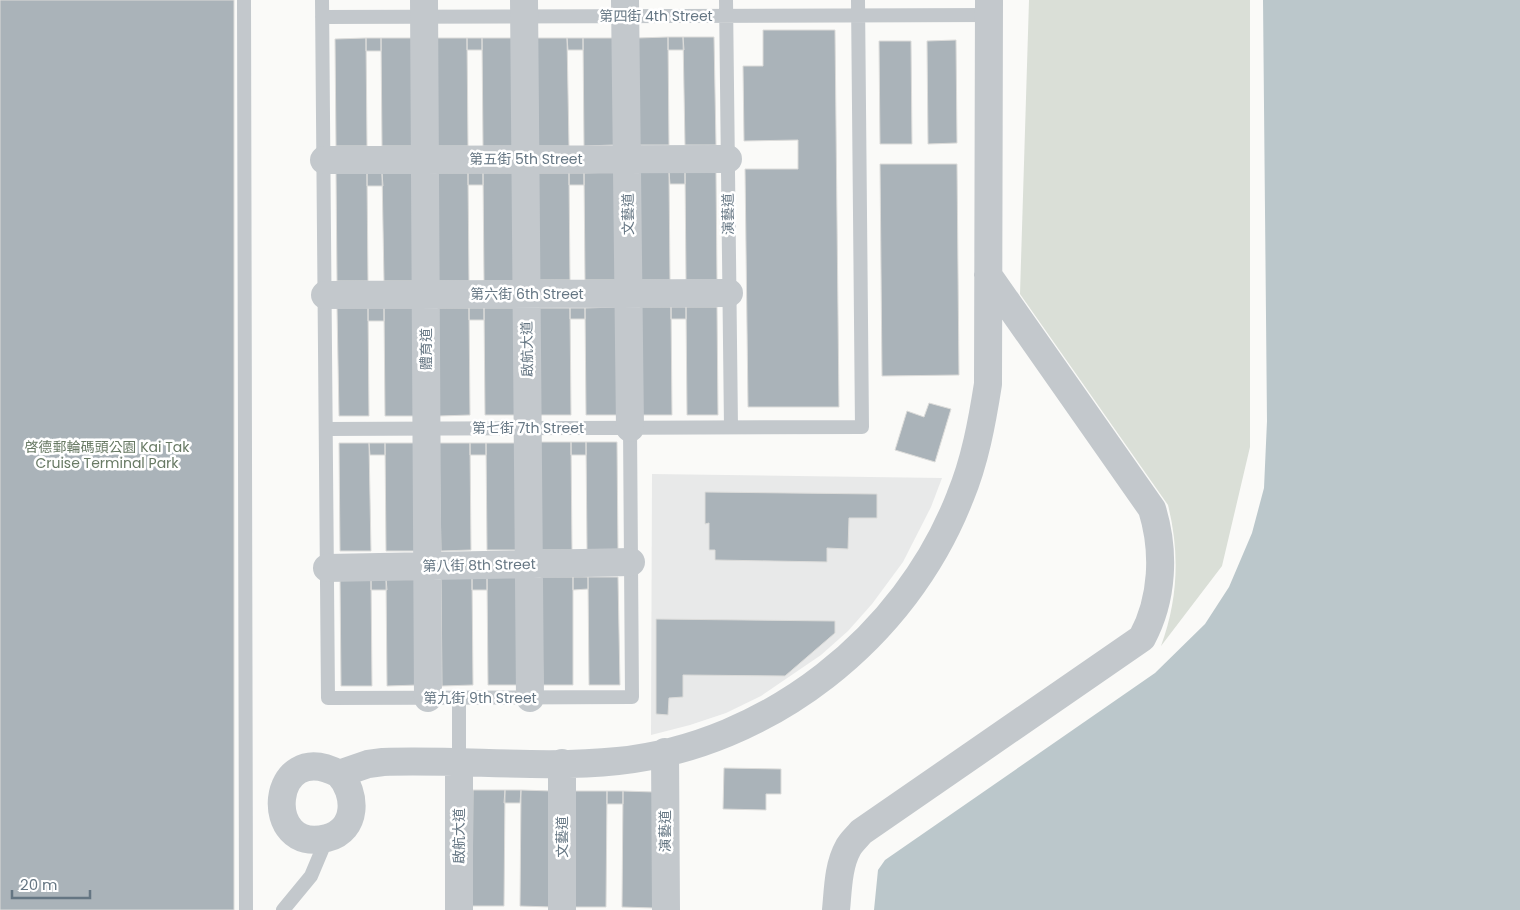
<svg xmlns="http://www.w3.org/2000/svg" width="1520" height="910" viewBox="0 0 1520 910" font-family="Poppins,'Noto Sans TC',sans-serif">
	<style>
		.built { fill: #e8e9e9 }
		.green { fill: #dadfd7 }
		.water { fill: #bbc7cb }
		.building { fill: #aab3b9; stroke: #dcdcda }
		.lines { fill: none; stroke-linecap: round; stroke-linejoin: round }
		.lane { stroke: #c3c8cc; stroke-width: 14 }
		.street { stroke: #c3c8cc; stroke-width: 28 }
		.labels { text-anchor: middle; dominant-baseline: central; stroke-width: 5; stroke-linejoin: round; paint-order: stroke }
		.street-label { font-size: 14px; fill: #657683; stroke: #fff }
		.park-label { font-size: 14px; fill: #687a64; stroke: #fff }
	</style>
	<rect width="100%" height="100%" fill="#fafaf8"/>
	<path class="built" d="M 652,474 L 942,478 L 931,507 L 903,562 L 872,604 L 848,631 L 821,655 L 761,696 L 726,713 L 690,725 L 651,735 Z"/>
	<path class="green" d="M 1029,0 L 1250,0 L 1250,447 L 1222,566 L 1161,646 C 1178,600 1180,553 1168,505 L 1020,294 Z"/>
	<path class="water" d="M 1263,0 L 1520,0 L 1520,910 L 874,910 L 878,870 L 885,860 L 1155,673 L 1205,624 L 1229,587 L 1252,533 L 1264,488 L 1267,421 Z"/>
	<path class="building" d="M 0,0 L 234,0 L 234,910 L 0,910 Z
		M 763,30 L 835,30 L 839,407 L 748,407 L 745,169 L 798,169 L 798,140 L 744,141 L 743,66 L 763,66 Z
		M 668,37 L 669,145 L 639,145 L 637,38 Z
		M 668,37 L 683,37 L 684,50 L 668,50 Z
		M 683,37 L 714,37 L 716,145 L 685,145 Z
		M 366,38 L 367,146 L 336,146 L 335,39 Z
		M 366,38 L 381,38 L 381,51 L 366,51 Z
		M 381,38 L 412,38 L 413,146 L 382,146 Z
		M 436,38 L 467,38 L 468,146 L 437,146 Z
		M 467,38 L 482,38 L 482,50 L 467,50 Z
		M 482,38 L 513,38 L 514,146 L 483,146 Z
		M 537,38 L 567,38 L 569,146 L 538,146 Z
		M 567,38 L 583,38 L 583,50 L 568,50 Z
		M 583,38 L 614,38 L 615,145 L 584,146 Z
		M 956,40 L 957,143 L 928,144 L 927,41 Z
		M 879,41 L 911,41 L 912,144 L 880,144 Z
		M 880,164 L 957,164 L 959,375 L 882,376 Z
		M 615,172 L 616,280 L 585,280 L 584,173 Z
		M 639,172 L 669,172 L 670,280 L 640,280 Z
		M 669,172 L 685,172 L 685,184 L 670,184 Z
		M 685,172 L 716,172 L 717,280 L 686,280 Z
		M 336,173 L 367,173 L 368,281 L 337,281 Z
		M 367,173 L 382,173 L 383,186 L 367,186 Z
		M 382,173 L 413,173 L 414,281 L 384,281 Z
		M 437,173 L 468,173 L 469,281 L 438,281 Z
		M 468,173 L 483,173 L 483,185 L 468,185 Z
		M 483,173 L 514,173 L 515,281 L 484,281 Z
		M 538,173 L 569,173 L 570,280 L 539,280 Z
		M 569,173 L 584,173 L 584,185 L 569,185 Z
		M 616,307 L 617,415 L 586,415 L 585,308 Z
		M 640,307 L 671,307 L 672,415 L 641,415 Z
		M 671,307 L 686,307 L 686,319 L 671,319 Z
		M 686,307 L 717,307 L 718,415 L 687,415 Z
		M 337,308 L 368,308 L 369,416 L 339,416 Z
		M 368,308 L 384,308 L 384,321 L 368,321 Z
		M 384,308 L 415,308 L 416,416 L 385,416 Z
		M 438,308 L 469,308 L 470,415 L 439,416 Z
		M 469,308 L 484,308 L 484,320 L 469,320 Z
		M 484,308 L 515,308 L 516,415 L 485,415 Z
		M 539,308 L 570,308 L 571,415 L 540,415 Z
		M 570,308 L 585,308 L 585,319 L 570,319 Z
		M 929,403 L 951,409 L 935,462 L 895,450 L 907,411 L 924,417 Z
		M 540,442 L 571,442 L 572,550 L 541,550 Z
		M 571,442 L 586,442 L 586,455 L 571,455 Z
		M 586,442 L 617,442 L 618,550 L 587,550 Z
		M 339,443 L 369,443 L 371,551 L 340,551 Z
		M 369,443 L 385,443 L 385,455 L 370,455 Z
		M 385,443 L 416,443 L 417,551 L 386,551 Z
		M 439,443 L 470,443 L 471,550 L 441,551 Z
		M 470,443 L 486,443 L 486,455 L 470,455 Z
		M 486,443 L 516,443 L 518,550 L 487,550 Z
		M 705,492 L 877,494 L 877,518 L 849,518 L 848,549 L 827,548 L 827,562 L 715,560 L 715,550 L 709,550 L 709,523 L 705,524 Z
		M 487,577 L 518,577 L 519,685 L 488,685 Z
		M 487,577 L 487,590 L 472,590 L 472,578 Z
		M 541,577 L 573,577 L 573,685 L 543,685 Z
		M 573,577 L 588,577 L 588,589 L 573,590 Z
		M 588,577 L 618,577 L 620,685 L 589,685 Z
		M 340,578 L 371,578 L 372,686 L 341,686 Z
		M 371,578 L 386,578 L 387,590 L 371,590 Z
		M 386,578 L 417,578 L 418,685 L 387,686 Z
		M 441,578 L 472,578 L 473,685 L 442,686 Z
		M 656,619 L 835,621 L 835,633 L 785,676 L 683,675 L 683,697 L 669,698 L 668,715 L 656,714 Z
		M 724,768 L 781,769 L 781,794 L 766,794 L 766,810 L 723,809 Z
		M 473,790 L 505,790 L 504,906 L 472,906 Z
		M 505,790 L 521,790 L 520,803 L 504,803 Z
		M 521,790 L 552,791 L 551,907 L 520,906 Z
		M 575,791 L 607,791 L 606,907 L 575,907 Z
		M 607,791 L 623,791 L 623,804 L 607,804 Z
		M 623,791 L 654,792 L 654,908 L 622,907 Z"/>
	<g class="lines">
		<path class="lane" d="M 244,0 L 246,910
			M 322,0 L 328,698 L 632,697 L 630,428
			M 726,0 L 731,427
			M 322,17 L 990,15
			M 326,429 L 862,427 L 858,0
			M 459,762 L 459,698
			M 283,910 L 311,876 L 327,838"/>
		<path class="street" d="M 424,0 L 428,698
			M 524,0 L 530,698
			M 625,0 L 630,428
			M 324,160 L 728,159
			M 325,295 L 729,293
			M 327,568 L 631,562
			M 665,752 L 666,910
			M 339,774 C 357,793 358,830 327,838 C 261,856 269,736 339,774 L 368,764 L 383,762 C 461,759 540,769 618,761 C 769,745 905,638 960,497 C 975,461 982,422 988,384 L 989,0
			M 459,910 L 459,762
			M 562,910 L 562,763
			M 836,910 C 838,890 838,866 848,848 C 851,842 857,837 861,832 L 1142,638 C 1163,599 1165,551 1152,509 L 988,275"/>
	</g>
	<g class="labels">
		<g class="street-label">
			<text x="656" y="16">第四街 4th Street</text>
			<text x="526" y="159">第五街 5th Street</text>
			<text transform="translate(628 214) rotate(-91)">文藝道</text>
			<text transform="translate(728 214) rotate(-91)">演藝道</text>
			<text x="527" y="294">第六街 6th Street</text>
			<text transform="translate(426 349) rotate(-90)">體育道</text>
			<text transform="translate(527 349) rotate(-91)">啟航大道</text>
			<text x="528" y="428">第七街 7th Street</text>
			<text transform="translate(479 565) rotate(-1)">第八街 8th Street</text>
			<text x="480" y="698">第九街 9th Street</text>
			<text transform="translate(665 831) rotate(-90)">演藝道</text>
			<text transform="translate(459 836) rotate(-90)">啟航大道</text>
			<text transform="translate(562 837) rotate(-90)">文藝道</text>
		</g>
		<g class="park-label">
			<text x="107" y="447">啓德郵輪碼頭公園 Kai Tak<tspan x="107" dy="16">Cruise Terminal Park</tspan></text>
		</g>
	</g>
	<path d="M12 890v8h78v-8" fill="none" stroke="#657683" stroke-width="2.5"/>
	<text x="20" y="890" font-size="15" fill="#657683" stroke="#ffffff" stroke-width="4" paint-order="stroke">20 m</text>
</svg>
